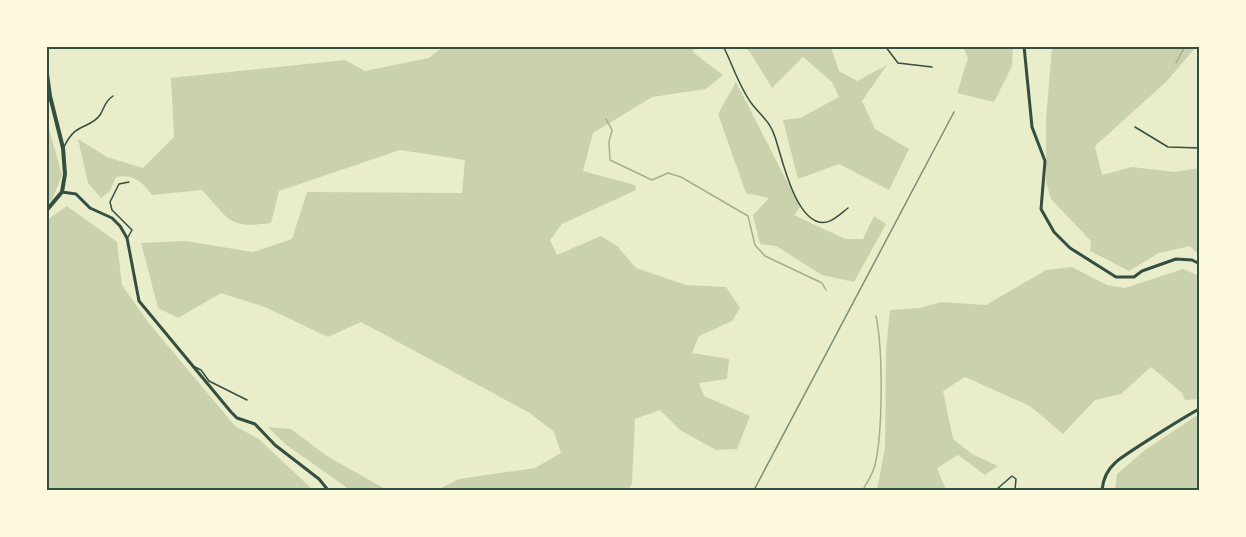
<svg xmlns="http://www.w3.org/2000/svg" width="1246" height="537" viewBox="0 0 1246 537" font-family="Lato,sans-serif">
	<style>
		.green { fill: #cad2ad }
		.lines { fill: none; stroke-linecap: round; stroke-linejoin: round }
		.stream { stroke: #a3b18a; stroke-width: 1.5 }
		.service { stroke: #344e41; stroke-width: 1.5 }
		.minor { stroke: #344e41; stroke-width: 3 }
		.tertiary { stroke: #344e41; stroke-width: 4 }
		.rail { stroke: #7c8e77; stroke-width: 1.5 }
		.neatline { fill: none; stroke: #344e41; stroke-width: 2 }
	</style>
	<rect width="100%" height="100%" fill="#e9edc9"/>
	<path class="green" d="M 444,46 L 692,47 L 694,53 L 723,75 L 706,89 L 652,97 L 593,133 L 583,171 L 635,185 L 636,190 L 562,224 L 550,240 L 557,255 L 601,236 L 617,246 L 636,268 L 686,285 L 726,287 L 740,308 L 732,321 L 699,336 L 692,353 L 729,359 L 727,379 L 699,383 L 704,396 L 750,416 L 737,449 L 716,450 L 680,430 L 660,410 L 635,419 L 632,484 L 628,490 L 437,490 L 459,479 L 535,468 L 561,453 L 554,432 L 530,413 L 361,322 L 328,337 L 265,307 L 221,293 L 178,318 L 158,308 L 141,243 L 185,241 L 253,252 L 292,239 L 307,192 L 462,193 L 465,160 L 400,150 L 279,191 L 271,223 C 228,229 230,220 202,190 L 152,195 C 142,182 134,174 116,177 L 110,191 L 101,198 L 88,183 L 78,139 L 107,157 L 143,168 L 174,137 L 171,78 L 345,60 L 365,71 L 429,58 Z
		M 744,47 L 831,47 L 839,71 L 857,81 L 887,65 L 862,101 L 875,129 L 909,149 L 889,190 L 839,164 L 798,179 L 783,120 L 800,118 L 839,97 L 832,82 L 803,57 L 772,88 L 750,52 Z
		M 963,47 L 1013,47 L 1012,66 L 994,102 L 957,93 L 968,58 Z
		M 1052,47 L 1196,47 L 1167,81 L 1095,146 L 1102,175 L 1132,167 L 1174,172 L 1199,168 L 1199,255 L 1190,246 L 1159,253 L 1129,271 L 1090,251 L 1091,241 L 1051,199 L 1046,182 L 1046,119 Z
		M 736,82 L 800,207 L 794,215 L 845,239 L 863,239 L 874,216 L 886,224 L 854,282 L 822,275 L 776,246 L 760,244 L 753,215 L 769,198 L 746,193 L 718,114 Z
		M 47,122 L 62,175 L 52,200 L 47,203 Z
		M 67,206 L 117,242 L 122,285 L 148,322 L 235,426 L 259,439 L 313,490 L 47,490 L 47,220 Z
		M 1072,267 L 1107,285 L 1125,288 L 1183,269 L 1199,276 L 1199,399 L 1185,400 L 1181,392 L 1151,367 L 1121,394 L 1095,400 L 1063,434 L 1030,406 L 965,377 L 943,391 L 953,439 L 972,454 L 998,466 L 985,475 L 958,455 L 937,468 L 946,490 L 877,490 L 885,448 L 886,350 L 890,310 L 920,308 L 941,302 L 986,305 L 1046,270 Z
		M 1196,416 L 1199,417 L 1199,490 L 1115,490 L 1117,474 L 1145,450 Z
		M 268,427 L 291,429 L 327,456 L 387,490 L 346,490 L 346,487 L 285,444 Z"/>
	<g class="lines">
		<path class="stream" d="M 1176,63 L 1185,46
			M 606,119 L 612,130 L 609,142 L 610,160 L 652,180 L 668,173 L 681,177 L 748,216 L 755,245 L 765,256 L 822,283 L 826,290
			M 863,490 C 867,482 873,474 875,465 C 883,432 883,349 876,316"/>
		<path class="service" d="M 723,46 C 733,65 739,87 752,104 C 761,116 770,121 775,137 C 782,158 793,211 816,221 C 828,227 839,215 848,208
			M 885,46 L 898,63 L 932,67
			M 1135,127 L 1168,147 L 1200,148
			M 64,147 C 76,121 89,130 100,115 C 105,107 104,102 113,96
			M 128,237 L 132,230 L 112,210 L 110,202 L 119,184 L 129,182
			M 195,367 L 201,370 L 209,381 L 247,400
			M 997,489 L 1012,476 L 1016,479 L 1015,490"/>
		<path class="minor" d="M 1024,46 L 1032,127 L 1045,161 L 1041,209 L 1054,232 L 1070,248 L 1116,277 L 1134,277 L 1142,271 L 1176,259 L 1192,260 L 1200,264
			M 62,192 L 76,194 L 90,208 L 112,218 L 120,226 L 127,238 L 139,301 L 231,412 L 237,418 L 255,424 L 275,445 L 319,479 L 328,490
			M 1102,490 C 1103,479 1108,469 1116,462 C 1122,456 1195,410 1200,409"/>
		<path class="tertiary" d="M 46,67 L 50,96 L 63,148 L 65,174 L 62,192 L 46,211"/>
		<path class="rail" d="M 754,490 L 954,112"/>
	</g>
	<rect width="1246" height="537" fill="none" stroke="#fefae0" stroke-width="96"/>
	<rect x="48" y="48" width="1150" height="441" class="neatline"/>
</svg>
